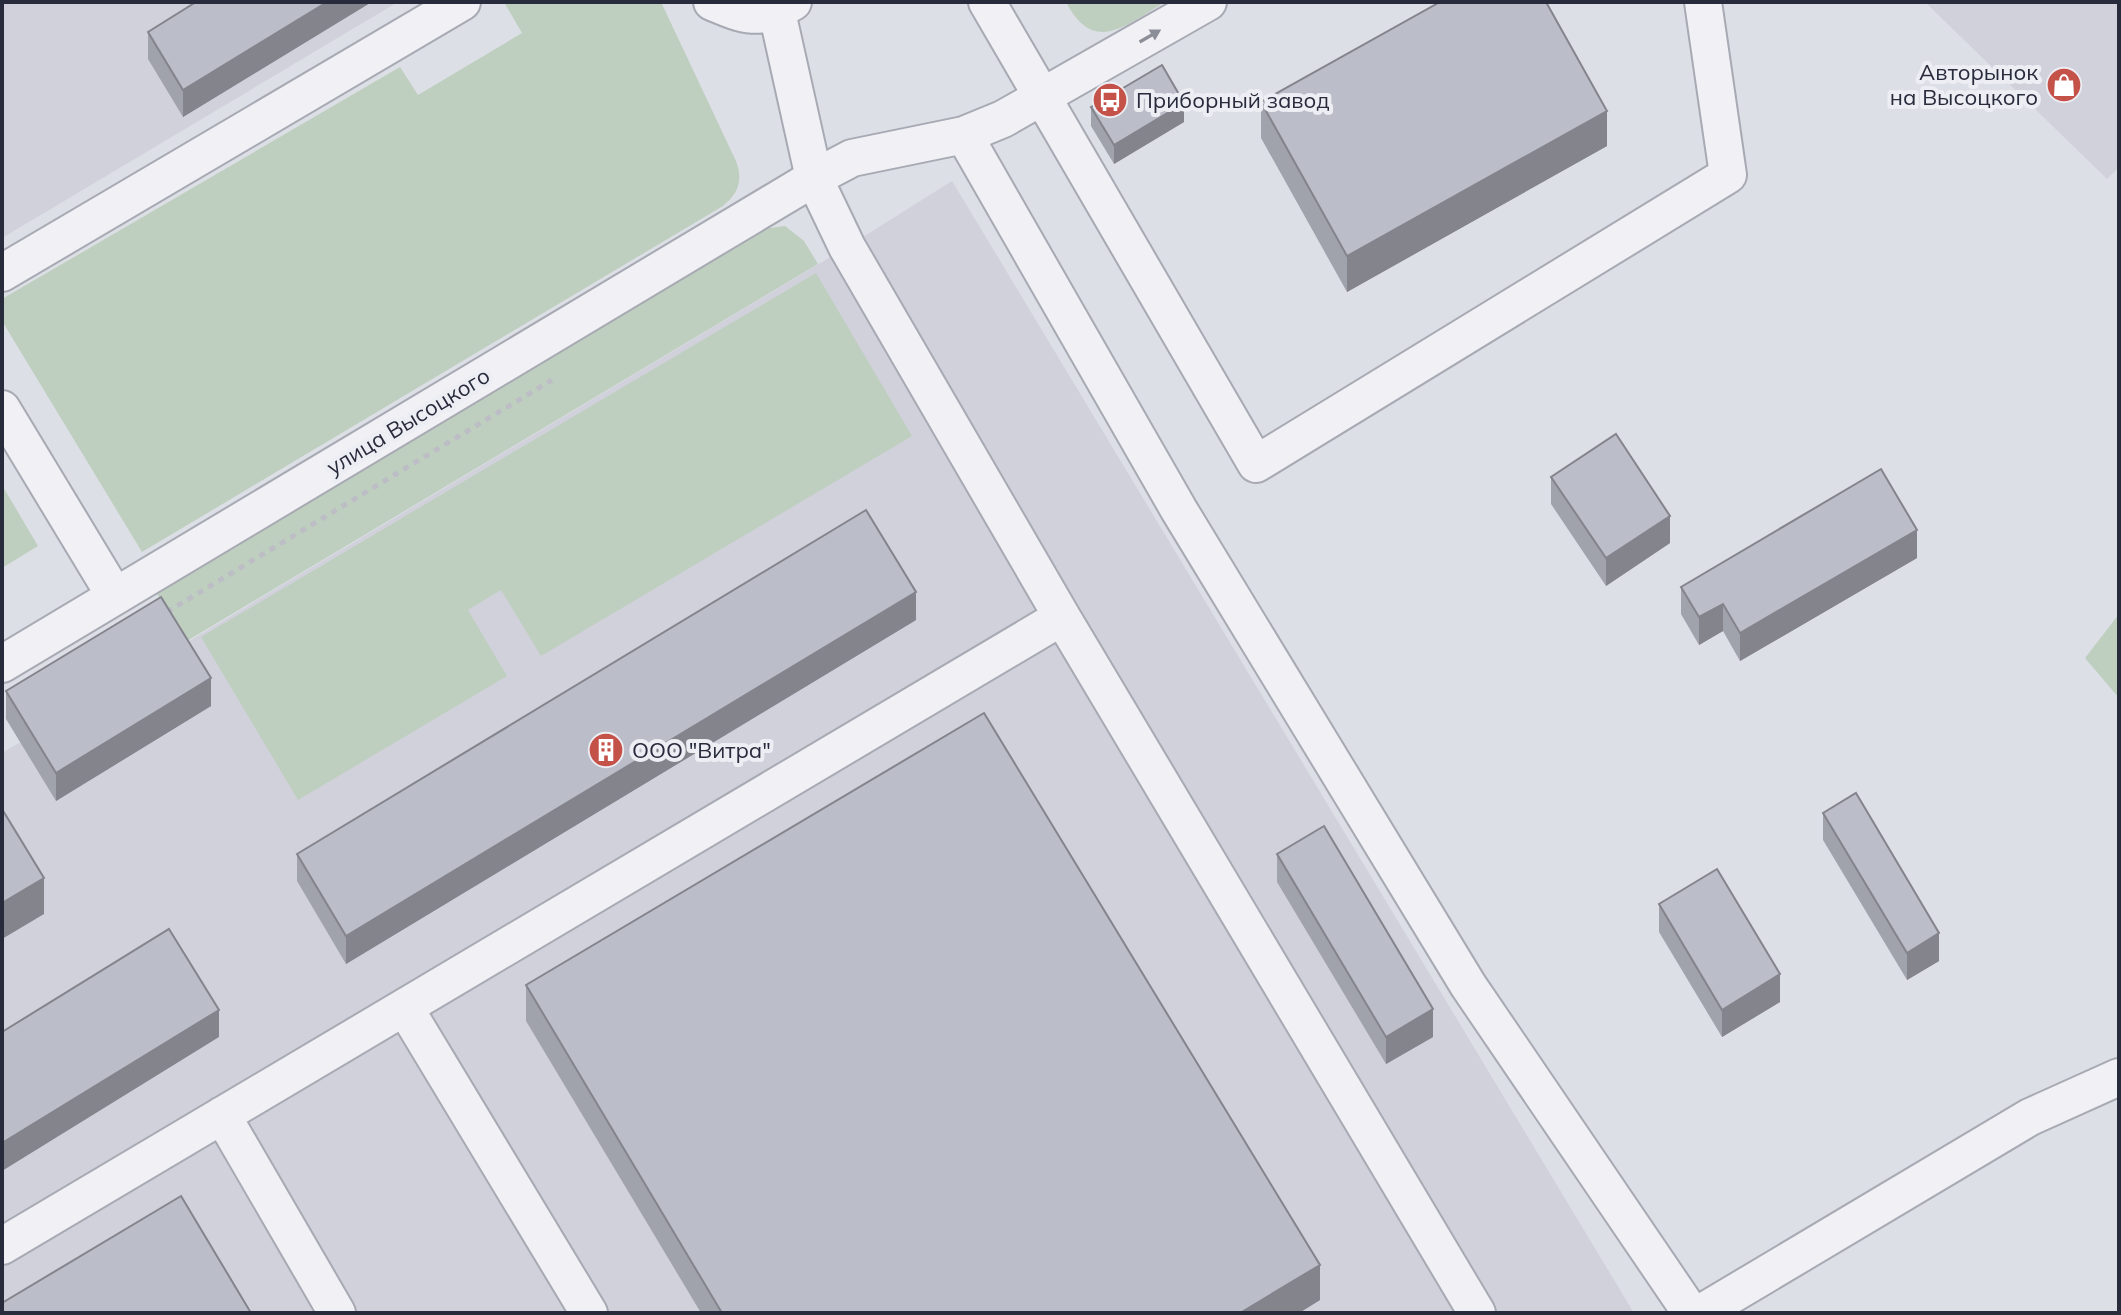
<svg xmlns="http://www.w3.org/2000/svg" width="2121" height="1315" viewBox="0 0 2121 1315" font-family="Mulish,sans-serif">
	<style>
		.built { fill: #d0d1db }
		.green { fill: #bfcfbf }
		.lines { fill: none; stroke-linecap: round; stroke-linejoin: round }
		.minor-casing { stroke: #a7a9b3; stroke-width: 40 }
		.path { stroke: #bcbdc5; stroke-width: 5; stroke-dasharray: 6 6; stroke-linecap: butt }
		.minor { stroke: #f0f0f5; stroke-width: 36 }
		.wall { fill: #a1a3ac }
		.shaded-wall { fill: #83848c }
		.building { fill: #bbbdc8; stroke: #83848c; stroke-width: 2 }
		.oneway { fill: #8c8e98 }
		.labels { text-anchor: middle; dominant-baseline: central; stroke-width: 8; stroke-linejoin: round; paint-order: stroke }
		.poi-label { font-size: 22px; fill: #282b3c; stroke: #eceef4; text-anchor: start }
		.street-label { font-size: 22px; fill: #282b3c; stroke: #eceef4 }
	</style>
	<rect width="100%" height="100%" fill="#dddfe6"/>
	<path class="built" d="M 2,2 L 398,2 L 2,238 Z
		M 1925,2 L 2119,2 L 2119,167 L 2107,179 Z
		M 952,181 L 1634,1313 L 2,1313 L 2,753 L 847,247 Z"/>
	<path class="green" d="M 509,2 L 661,2 L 736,161 C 743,180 739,193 723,206 L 142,552 L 2,321 L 2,299 L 400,67 L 418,95 L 522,33 L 505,4 Z
		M 1066,2 L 1165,2 C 1126,25 1094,56 1066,2 Z
		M 785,226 L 804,241 L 818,264 L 187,641 L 157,594 L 725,248 L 761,229 Z
		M 816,273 L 912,436 L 541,656 L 501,590 L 468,610 L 507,676 L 298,800 L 201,637 Z
		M 2,485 L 38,546 L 2,568 Z
		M 2119,614 L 2119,698 L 2085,658 Z"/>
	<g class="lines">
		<defs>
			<path id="minor" d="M 712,2 C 745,16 760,22 793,2
				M 987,2 L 1256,464 L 1728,175 L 1703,2
				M 777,12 L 814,178 L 847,247 L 1062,617 L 1477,1313
				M 964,135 L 1179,510 L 1468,985 L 1691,1313
				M 2,273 L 462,2
				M 2,409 L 115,596
				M 2,664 L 814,178 L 852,158 L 964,135 L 1003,119 L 1208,2
				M 405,1008 L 589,1313
				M 222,1115 L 337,1313
				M 2,1246 L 1062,617
				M 1701,1313 L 2030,1117 L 2119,1077"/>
		</defs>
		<use href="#minor" class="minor-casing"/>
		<path class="path" d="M 167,612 L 552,380"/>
		<use href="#minor" class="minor"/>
	</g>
	<path class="wall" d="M 370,2 L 370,3 L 183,117 L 148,59 L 148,32 Z
		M 1261,102 L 1607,146 L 1347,292 L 1261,138 Z
		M 1091,107 L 1184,122 L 1114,164 L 1091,126 Z
		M 1551,477 L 1670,543 L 1606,586 L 1551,504 Z
		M 1917,558 L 1740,661 L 1723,631 L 1699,645 L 1681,614 L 1681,587 Z
		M 916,620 L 346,964 L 297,881 L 297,854 Z
		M 6,691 L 211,706 L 56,801 L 6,719 Z
		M 1823,813 L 1939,961 L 1907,980 L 1823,840 Z
		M 1277,854 L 1433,1037 L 1386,1064 L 1277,882 Z
		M 1659,904 L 1780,1002 L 1722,1037 L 1659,932 Z
		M 526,985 L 1320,1300 L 1299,1313 L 701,1313 L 526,1021 Z"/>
	<path class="shaded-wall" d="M 327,2 L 370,2 L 370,3 L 183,117 L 183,90 Z
		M 1184,103 L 1184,122 L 1114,164 L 1114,145 Z
		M 1607,111 L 1607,146 L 1347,292 L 1347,256 Z
		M 1670,516 L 1670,543 L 1606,586 L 1606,558 Z
		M 1917,530 L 1917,558 L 1740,661 L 1740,633 Z
		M 916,592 L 916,620 L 346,964 L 346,936 Z
		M 1723,604 L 1723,631 L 1699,645 L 1699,617 Z
		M 211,678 L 211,706 L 56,801 L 56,773 Z
		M 44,878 L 44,914 L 2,939 L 2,903 Z
		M 1939,933 L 1939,961 L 1907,980 L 1907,953 Z
		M 1780,974 L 1780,1002 L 1722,1037 L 1722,1010 Z
		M 1433,1009 L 1433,1037 L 1386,1064 L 1386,1037 Z
		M 219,1010 L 219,1037 L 2,1171 L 2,1143 Z
		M 1320,1265 L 1320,1300 L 1299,1313 L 1240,1313 Z"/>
	<path class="building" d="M 196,2 L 327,2 L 183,90 L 148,32 Z
		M 1440,2 L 1546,2 L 1607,111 L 1347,256 L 1261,102 Z
		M 1162,65 L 1184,103 L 1114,145 L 1091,107 Z
		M 1616,434 L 1670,516 L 1606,558 L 1551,477 Z
		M 1881,469 L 1917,530 L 1740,633 L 1723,604 L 1699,617 L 1681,587 Z
		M 866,510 L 916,592 L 346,936 L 297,854 Z
		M 161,597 L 211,678 L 56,773 L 6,691 Z
		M 984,713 L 1320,1265 L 1240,1313 L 722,1313 L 526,985 Z
		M 1856,793 L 1939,933 L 1907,953 L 1823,813 Z
		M 2,809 L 44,878 L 2,903 Z
		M 1324,826 L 1433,1009 L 1386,1037 L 1277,854 Z
		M 1717,869 L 1780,974 L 1722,1010 L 1659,904 Z
		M 169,929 L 219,1010 L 2,1143 L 2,1032 Z
		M 181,1196 L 251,1313 L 2,1313 L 2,1303 Z"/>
	<defs><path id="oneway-solid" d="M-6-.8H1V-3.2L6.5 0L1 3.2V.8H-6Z" transform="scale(2)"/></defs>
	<use class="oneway" href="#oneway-solid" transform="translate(1150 36) rotate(-30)"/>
	<defs>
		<symbol id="shop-disc" viewBox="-11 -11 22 22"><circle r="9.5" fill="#c45249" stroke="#eceef4"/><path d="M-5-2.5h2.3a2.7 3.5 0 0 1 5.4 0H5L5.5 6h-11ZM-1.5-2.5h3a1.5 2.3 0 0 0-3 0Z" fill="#fff"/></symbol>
		<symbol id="bus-disc" viewBox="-11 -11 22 22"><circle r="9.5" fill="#c45249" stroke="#eceef4"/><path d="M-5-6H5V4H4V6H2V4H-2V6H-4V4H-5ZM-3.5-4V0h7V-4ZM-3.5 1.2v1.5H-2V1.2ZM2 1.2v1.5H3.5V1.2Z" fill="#fff"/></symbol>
		<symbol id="building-disc" viewBox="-11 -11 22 22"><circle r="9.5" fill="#c45249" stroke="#eceef4"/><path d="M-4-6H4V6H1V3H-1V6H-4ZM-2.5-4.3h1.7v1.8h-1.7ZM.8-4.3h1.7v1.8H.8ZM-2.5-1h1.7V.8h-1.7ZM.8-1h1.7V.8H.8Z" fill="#fff"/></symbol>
	</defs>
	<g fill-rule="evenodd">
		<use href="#shop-disc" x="2044" y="65" width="40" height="40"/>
		<use href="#bus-disc" x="1090" y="80" width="40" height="40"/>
		<use href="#building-disc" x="586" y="730" width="40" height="40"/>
	</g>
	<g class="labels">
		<g class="poi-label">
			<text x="2038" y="72" text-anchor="end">Авторынок<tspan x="2038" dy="25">на Высоцкого</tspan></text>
			<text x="1136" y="100">Приборный завод</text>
			<text x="632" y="750">ООО "Витра"</text>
		</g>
		<g class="street-label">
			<text transform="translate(408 421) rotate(-31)">улица Высоцкого</text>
		</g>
	</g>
	<rect width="2121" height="1315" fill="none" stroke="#282b3c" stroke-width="8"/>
</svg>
